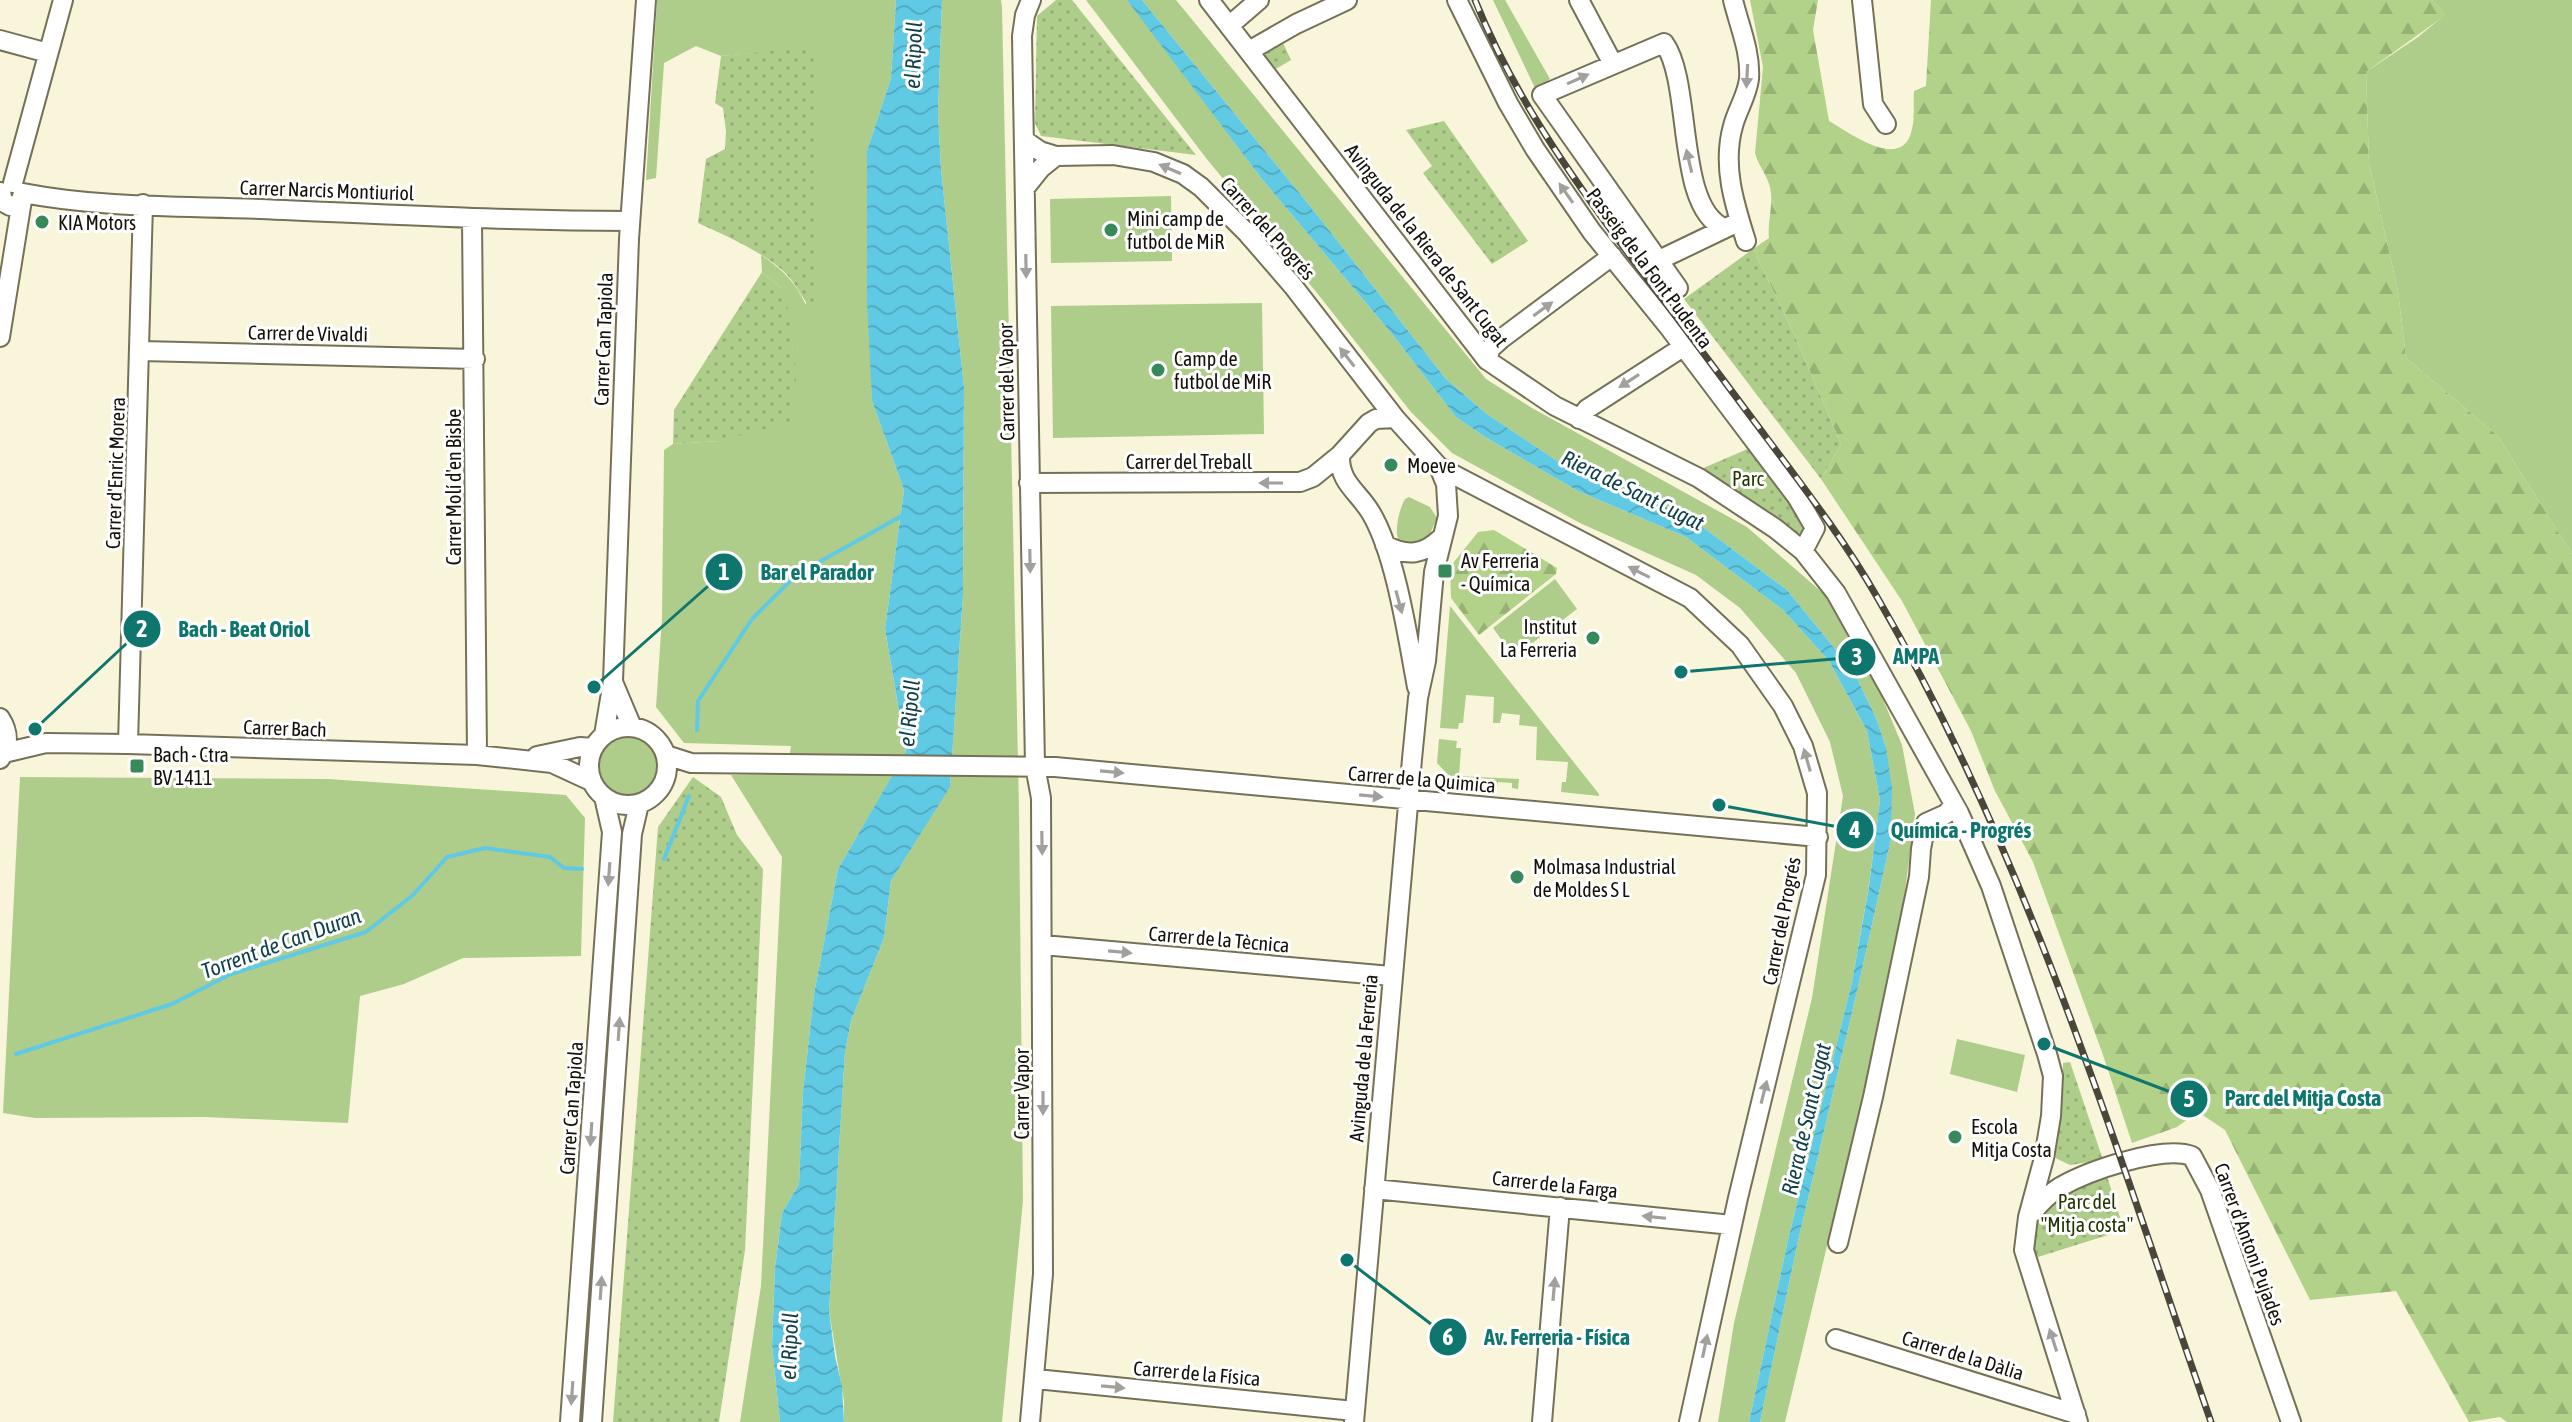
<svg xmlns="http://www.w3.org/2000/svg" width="2572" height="1422" viewBox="0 0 2572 1422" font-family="'Asap Condensed',sans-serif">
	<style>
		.grass { fill: #aecc8a }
		.forest { fill: url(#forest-firs) }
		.park { fill: url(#park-dots) }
		.water { fill: url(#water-waves) }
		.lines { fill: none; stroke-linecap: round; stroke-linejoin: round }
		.stream { stroke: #60cae5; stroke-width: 4 }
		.minor-casing { stroke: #757159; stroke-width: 22 }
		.minor { stroke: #fff; stroke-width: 18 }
		.rail-casing { stroke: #4a473a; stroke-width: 7 }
		.rail { stroke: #fff; stroke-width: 4; stroke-dasharray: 12; stroke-linecap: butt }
		.oneway { fill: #a1a09c }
		.poi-dot { fill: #37895b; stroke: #fff; stroke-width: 3 }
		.labels { text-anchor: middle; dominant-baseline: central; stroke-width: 6; stroke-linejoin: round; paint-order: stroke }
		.street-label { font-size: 20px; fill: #131108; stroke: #fff }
		.poi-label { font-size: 20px; fill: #131108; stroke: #fff; text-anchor: start }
		.park-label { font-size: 20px; fill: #223500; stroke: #fff }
		.water-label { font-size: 22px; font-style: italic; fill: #0e3f4a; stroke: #fff }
		.leader { fill: none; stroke: #0f766e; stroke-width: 3 }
		.callout-dot { fill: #0f766e; stroke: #fff; stroke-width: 3 }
		.mark-label { font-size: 24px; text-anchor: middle; font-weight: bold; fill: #fff }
		.callout-label { font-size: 22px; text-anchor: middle; font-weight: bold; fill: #0f766e; stroke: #fff; stroke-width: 6; stroke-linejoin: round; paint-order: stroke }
	</style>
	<defs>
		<pattern id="forest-firs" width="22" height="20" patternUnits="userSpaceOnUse" patternTransform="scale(2)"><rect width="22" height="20" fill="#b1d288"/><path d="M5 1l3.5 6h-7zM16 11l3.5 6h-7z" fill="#97b374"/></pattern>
		<pattern id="park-dots" width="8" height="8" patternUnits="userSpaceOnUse" patternTransform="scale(2)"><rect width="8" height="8" fill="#aecc8a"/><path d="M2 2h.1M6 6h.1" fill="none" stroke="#95ae76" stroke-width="1.8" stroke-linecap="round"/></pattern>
		<pattern id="water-waves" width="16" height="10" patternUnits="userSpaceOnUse" patternTransform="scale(2)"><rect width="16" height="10" fill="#60cae5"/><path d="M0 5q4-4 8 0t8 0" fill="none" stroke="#52acc3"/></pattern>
	</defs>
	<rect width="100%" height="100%" fill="#f9f5da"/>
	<path class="grass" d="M 657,0 L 896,0 L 891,78 L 867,151 L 872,401 L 904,490 L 885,629 L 906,753 L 838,869 L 814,994 L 803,1092 L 799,1184 L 782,1213 L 775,1268 L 772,1345 L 780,1422 L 740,1422 L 761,1286 L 782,857 L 731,775 L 787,774 L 791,746 L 684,743 L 656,707 L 662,618 L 664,450 L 673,444 L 719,441 L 783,289 L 762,272 L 761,255 C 782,269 795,281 806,305 L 813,48 L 721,56 L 696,46 L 664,63 L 656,178 L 646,180 Z
		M 942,0 L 1001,0 L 1002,8 L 1019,810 L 1023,1200 L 1002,1422 L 844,1422 L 844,1401 L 829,1311 L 845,1052 L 851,1021 L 884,938 L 891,881 L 950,786 L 963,596 L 964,387 L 941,169 L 938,113 Z
		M 1086,0 L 1127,0 L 1132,5 L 1261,178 L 1392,334 L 1456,417 L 1485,437 L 1578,491 L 1686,537 L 1783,610 L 1829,661 L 1867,731 L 1880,800 L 1869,885 L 1852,982 L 1788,1240 L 1749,1422 L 1718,1422 L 1734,1323 L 1812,998 L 1843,796 L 1830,742 L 1796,673 L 1740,608 L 1696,575 L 1580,523 L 1452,453 L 1411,412 L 1317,293 L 1206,158 Z
		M 1142,0 L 1176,0 L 1486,379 L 1532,408 L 1747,527 L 1824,594 L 1863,651 L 1902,745 L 1915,814 L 1902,914 L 1872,1057 L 1785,1422 L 1760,1422 L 1798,1241 L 1859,983 L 1891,839 L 1886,747 L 1876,718 L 1854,672 L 1787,590 L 1704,528 L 1664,506 L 1575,473 L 1487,414 L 1446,379 L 1314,211 Z
		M 1493,0 L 1505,0 L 1550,79 L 1536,90 Z
		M 2432,0 L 2572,0 L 2572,554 L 2498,436 L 2406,358 L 2398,291 L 2369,163 L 2366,72 L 2418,37 L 2446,14 Z
		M 1171,196 L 1172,261 L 1051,263 L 1050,199 Z
		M 1262,303 L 1264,434 L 1053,438 L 1051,306 Z
		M 1409,497 L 1430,507 L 1437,518 L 1429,536 L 1416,546 L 1400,543 C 1393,533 1399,510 1405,499 Z
		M 1555,579 L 1577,609 L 1514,657 L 1493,628 Z
		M 1450,606 L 1599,794 L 1599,796 L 1561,792 L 1562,782 L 1566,782 L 1568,762 L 1536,760 L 1537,727 L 1519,725 L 1520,715 L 1502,713 L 1500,723 L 1493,723 L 1494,697 L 1466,695 L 1463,723 L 1459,723 L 1458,729 L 1440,728 Z
		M595 766a32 32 0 1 1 64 0a32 32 0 1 1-64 0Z
		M 1439,739 L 1457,741 L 1456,748 L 1461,748 L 1459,776 L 1519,779 L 1518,789 L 1512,788 L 1512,783 L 1498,782 L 1497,787 L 1456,783 L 1437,763 Z
		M 20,777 L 328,779 L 566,795 L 585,818 L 581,956 L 463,958 L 404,984 L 360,996 L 348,1123 L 204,1117 L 35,1118 L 3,1113 Z
		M 1957,1039 L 2025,1055 L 2017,1092 L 1950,1074 Z"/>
	<path class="forest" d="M 1750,0 L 1818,0 L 1813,30 L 1829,121 C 1850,133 1903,173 1912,129 C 1915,117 1913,103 1914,91 L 1926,86 L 1931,0 L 2432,0 L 2447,14 L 2366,72 L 2369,163 L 2398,291 L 2406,358 L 2498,436 L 2572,554 L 2572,1422 L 2507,1422 L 2500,1417 L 2469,1422 L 2396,1291 L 2310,1300 L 2225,1130 L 2198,1112 L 2177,1127 L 2132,1143 L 2103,1055 L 2033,862 L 1995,791 L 1971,731 L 1902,601 L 1821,479 L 1841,444 L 1793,332 L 1753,249 L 1769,238 C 1767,221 1774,205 1770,187 C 1767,175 1758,165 1755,153 L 1763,67 Z
		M 1494,530 L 1557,568 L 1556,574 L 1479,635 L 1451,598 L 1450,567 L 1478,532 Z"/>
	<path class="park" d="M 1056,0 L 1072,0 L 1196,155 L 1041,136 L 1035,123 L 1037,16 Z
		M 1282,41 L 1291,60 L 1274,70 L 1262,53 Z
		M 813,47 L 817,147 L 816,314 C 802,301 797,282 781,269 C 757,249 726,236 698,223 L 706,159 L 725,149 L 726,131 L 723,108 L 715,103 L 721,56 Z
		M 1444,121 L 1528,241 L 1492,264 L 1423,173 L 1432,166 L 1406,130 Z
		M 1753,249 L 1793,332 L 1841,444 L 1821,479 L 1684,299 Z
		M 762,272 L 783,289 L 794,335 L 796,386 L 790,422 L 719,441 L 673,444 L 674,410 Z
		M 1757,445 L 1815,528 L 1803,551 L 1699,478 L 1701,469 Z
		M 693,777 L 721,797 L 737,835 L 763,869 L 745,1250 L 719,1422 L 613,1422 L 658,827 Z
		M 2070,1062 L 2103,1160 L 2070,1165 L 2049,1155 L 2063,1093 L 2063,1063 Z
		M 2107,1176 L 2124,1230 L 2038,1257 L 2032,1249 C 2033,1198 2066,1191 2107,1176 Z"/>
	<path class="water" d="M 896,0 L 942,0 L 938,113 L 941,169 L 964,387 L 963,596 L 950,787 L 891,881 L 884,938 L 851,1021 L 845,1052 L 829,1311 L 835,1356 L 842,1386 L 844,1422 L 780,1422 L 772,1345 L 775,1268 L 782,1213 L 799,1184 L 803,1092 L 814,994 L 838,869 L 906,752 L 885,629 L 904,490 L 872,401 L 867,300 L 867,151 L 891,78 Z
		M 1127,0 L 1142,0 L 1314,211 L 1446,379 L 1487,414 L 1575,473 L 1664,506 L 1704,528 L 1787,590 L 1854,672 L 1876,718 L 1886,747 L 1892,788 L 1891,839 L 1859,983 L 1798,1241 L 1760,1422 L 1749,1422 L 1788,1240 L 1852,982 L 1869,886 L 1880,800 L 1867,731 L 1829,661 L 1783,610 L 1686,537 L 1578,491 L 1485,437 L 1456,417 L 1392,334 L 1261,178 Z"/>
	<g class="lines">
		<path class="stream" d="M 697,730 L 698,701 L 752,619 L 796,575 L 905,514
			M 664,859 L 689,796
			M 16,1054 L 172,1004 L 231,974 L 366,932 L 413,895 L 447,857 L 485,848 L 550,857 L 564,868 L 582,869"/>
		<defs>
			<path id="minor" d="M 1209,0 L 1487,360 L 1555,406 L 1699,478 L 1776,529 L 1803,551 L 1836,593 L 1959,813 L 1991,886 L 2047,1054 L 2053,1076 L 2051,1116 L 2044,1158 L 2028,1217 L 2024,1250 L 2078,1422
				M 1457,0 L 1508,103 L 1535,149 L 1592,232 L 1668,326 L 1797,497 L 1815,528 L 1803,551
				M 1579,0 L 1613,64
				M 1733,0 C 1739,25 1751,52 1749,79 C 1747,96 1737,110 1733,126 C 1722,165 1734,203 1746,241
				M 1862,0 L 1873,104 L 1886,124
				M 1230,25 L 1259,0
				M 0,40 L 48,53
				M 1249,51 L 1296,24 L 1347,0
				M 1024,140 L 1040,151 L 1056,156 L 1113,155 L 1154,162 L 1183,174 L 1201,187 L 1248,234 L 1293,286 L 1395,418 L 1439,467 L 1446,484 L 1448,516 L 1434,572 L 1426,661 L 1418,698 L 1412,759 L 1354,1422
				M 13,183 L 63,0
				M 1025,188 L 1041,168 L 1056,156
				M 1,192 L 3,202 L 10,206 L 20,203 L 23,193
				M 23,193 C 100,208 182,206 260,209 C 383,214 506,221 630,221
				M 472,218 L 477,755
				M 1657,261 L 1732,225
				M 1678,288 L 1542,95 L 1664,43 C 1693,83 1675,207 1724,228
				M 0,337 L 22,200
				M 141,351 L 475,359
				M 1487,360 L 1491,348 L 1501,339 L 1612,256
				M 1579,419 L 1587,409 L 1683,347
				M 1340,455 C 1339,483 1358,491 1371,513 C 1396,555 1408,639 1417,687
				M 1439,467 L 1690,598 L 1740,645 L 1783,706 L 1803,746 L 1817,793 L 1816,875 L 1738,1198 L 1689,1422
				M 1029,483 L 1300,482 L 1313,477 L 1340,455 L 1369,423 L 1376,419 L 1395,418
				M 1385,545 C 1407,557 1424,555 1442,537
				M 613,682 L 632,727
				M 0,718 C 9,732 9,746 0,759
				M589 766a39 39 0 1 1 78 0a39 39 0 1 1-78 0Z
				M 604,735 L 613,681 L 629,239 L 646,0
				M 128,744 L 143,204
				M 4,753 L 46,743 L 128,744 L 477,755 L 552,763 L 591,781
				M 666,755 L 691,763 L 1055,767 L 1818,837
				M 537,756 L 580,747 L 593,748
				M 1043,945 L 1391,976
				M 1374,1189 L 1732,1225
				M 2032,1213 C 2040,1203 2049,1194 2060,1187 C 2088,1171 2162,1145 2192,1156 L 2210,1190 L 2291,1422
				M 1838,1243 L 1873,1097 L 1919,877 L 1921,849 L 1926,823 L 1946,814 L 1954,805
				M 1836,1339 L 2076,1414
				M 1036,1379 L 1354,1411
				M 570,1422 L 612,832 L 604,797
				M 592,1422 L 632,834 L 639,804
				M 1030,1422 L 1043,1274 L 1041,798 L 1035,766 L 1022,36 L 1025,15 L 1031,0
				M 1542,1422 L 1560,1207"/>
		</defs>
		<use href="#minor" class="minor-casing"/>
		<use href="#minor" class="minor"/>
		<defs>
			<path id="rail" d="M 1475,0 C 1512,93 1571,176 1630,256 C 1676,316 1721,377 1766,437 C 1805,489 1845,541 1877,597 C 2027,854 2114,1143 2211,1422"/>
		</defs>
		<use href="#rail" class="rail-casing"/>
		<use href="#rail" class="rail"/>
	</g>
	<defs><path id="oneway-solid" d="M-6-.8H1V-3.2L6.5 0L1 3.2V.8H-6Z" transform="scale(2)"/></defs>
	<g class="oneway">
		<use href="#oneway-solid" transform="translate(1747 76) rotate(93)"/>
		<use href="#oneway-solid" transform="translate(1578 79) rotate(-24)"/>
		<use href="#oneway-solid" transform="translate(1689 161) rotate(-103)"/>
		<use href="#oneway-solid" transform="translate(1170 169) rotate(-157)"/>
		<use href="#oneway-solid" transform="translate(1566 193) rotate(-125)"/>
		<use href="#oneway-solid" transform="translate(1026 266) rotate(89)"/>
		<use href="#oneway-solid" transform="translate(1543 309) rotate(-36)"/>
		<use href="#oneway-solid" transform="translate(1347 357) rotate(-128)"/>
		<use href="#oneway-solid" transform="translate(1629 381) rotate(147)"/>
		<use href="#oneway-solid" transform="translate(1271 483) rotate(180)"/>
		<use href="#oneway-solid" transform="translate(1030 561) rotate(89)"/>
		<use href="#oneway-solid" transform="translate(1639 572) rotate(-153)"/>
		<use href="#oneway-solid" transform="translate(1399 602) rotate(75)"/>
		<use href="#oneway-solid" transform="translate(1807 760) rotate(-106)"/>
		<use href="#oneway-solid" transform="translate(1112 772) rotate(5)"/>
		<use href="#oneway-solid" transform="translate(1371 796) rotate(5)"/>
		<use href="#oneway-solid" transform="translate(1042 843) rotate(89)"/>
		<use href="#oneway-solid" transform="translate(609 874) rotate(94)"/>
		<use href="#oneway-solid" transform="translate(1120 952) rotate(5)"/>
		<use href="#oneway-solid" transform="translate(619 1029) rotate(-86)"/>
		<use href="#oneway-solid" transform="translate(1764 1092) rotate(-76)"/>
		<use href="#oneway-solid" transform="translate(1043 1103) rotate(90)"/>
		<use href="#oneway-solid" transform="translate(591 1134) rotate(94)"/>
		<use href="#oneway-solid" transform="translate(1654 1217) rotate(-174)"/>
		<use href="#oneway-solid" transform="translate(601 1288) rotate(-86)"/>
		<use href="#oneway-solid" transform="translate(1554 1289) rotate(-85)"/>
		<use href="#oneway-solid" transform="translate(2053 1340) rotate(-108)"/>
		<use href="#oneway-solid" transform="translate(1705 1346) rotate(-78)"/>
		<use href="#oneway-solid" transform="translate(1113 1387) rotate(5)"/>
		<use href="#oneway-solid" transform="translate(572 1393) rotate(94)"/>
	</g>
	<g class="poi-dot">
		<circle cx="42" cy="222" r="8"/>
		<circle cx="1111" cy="230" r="8"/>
		<circle cx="1158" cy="370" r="8"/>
		<circle cx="1391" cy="465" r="8"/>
		<rect x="1437" y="563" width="16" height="16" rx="4"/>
		<circle cx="1593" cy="638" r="8"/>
		<rect x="129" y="758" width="16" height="16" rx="4"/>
		<circle cx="1517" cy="877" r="8"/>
		<circle cx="1955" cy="1137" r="8"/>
	</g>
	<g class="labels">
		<g class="street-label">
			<text transform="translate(327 190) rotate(2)">Carrer Narcis Montiuriol</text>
			<text transform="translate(1268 228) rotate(48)">Carrer del Progrés</text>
			<text transform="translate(1427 245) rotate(52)">Avinguda de la Riera de Sant Cugat</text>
			<text transform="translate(1650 268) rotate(53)">Passeig de la Font Pudenta</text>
			<text transform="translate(308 333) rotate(1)">Carrer de Vivaldi</text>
			<text transform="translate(603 339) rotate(-88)">Carrer Can Tapiola</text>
			<text transform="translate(1006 382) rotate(-91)">Carrer del Vapor</text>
			<text x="1189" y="461">Carrer del Treball</text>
			<text transform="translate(115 473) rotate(-88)">Carrer d'Enric Morera</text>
			<text transform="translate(453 487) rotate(-90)">Carrer Molí d'en Bisbe</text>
			<text transform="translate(285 728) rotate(2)">Carrer Bach</text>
			<text transform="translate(1422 779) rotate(5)">Carrer de la Quimica</text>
			<text transform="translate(1781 921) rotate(-79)">Carrer del Progrés</text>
			<text transform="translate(1219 939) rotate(5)">Carrer de la Tècnica</text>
			<text transform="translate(1363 1058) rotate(-85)">Avinguda de la Ferreria</text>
			<text transform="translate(1021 1094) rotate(-90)">Carrer Vapor</text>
			<text transform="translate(571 1108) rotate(-86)">Carrer Can Tapiola</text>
			<text transform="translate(1555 1184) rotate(6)">Carrer de la Farga</text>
			<text transform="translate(2250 1244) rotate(70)">Carrer d'Antoni Pujades</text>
			<text transform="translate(1963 1355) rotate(17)">Carrer de la Dàlia</text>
			<text transform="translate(1197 1373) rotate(5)">Carrer de la Física</text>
		</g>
		<g class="poi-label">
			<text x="1127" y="218">Mini camp de<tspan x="1127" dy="23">futbol de MiR</tspan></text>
			<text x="58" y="222">KIA Motors</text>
			<text x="1174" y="358">Camp de<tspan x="1174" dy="23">futbol de MiR</tspan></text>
			<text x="1407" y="465">Moeve</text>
			<text x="1461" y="560">Av Ferreria<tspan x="1461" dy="23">- Química</tspan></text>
			<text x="1577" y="626" text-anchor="end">Institut<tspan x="1577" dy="23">La Ferreria</tspan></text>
			<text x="153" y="754">Bach - Ctra<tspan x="153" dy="23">BV 1411</tspan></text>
			<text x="1533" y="866">Molmasa Industrial<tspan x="1533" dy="23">de Moldes S L</tspan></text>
			<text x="1971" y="1126">Escola<tspan x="1971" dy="23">Mitja Costa</tspan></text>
		</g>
		<g class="park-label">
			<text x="1748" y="478">Parc</text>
			<text x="2087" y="1201">Parc del<tspan x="2087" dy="23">"Mitja costa"</tspan></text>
		</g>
		<g class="water-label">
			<text transform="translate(913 55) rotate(-88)">el Ripoll</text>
			<text transform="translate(1633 490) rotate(26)">Riera de Sant Cugat</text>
			<text transform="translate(909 713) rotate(-85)">el Ripoll</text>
			<text transform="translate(281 943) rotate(-20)">Torrent de Can Duran</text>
			<text transform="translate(1806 1119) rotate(-77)">Riera de Sant Cugat</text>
			<text transform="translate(789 1346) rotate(-88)">el Ripoll</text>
		</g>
	</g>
	<path class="leader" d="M594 687L724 572M35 729L142 629M1681 672L1857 657M1719 805L1855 830M2044 1044L2189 1099M1347 1260L1448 1337"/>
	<g class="callout-dot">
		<circle cx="594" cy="687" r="8"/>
		<circle cx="35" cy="729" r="8"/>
		<circle cx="1681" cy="672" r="8"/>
		<circle cx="1719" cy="805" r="8"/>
		<circle cx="2044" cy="1044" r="8"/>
		<circle cx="1347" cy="1260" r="8"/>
		<circle cx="724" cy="572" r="20"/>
		<circle cx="142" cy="629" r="20"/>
		<circle cx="1857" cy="657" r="20"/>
		<circle cx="1855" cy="830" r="20"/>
		<circle cx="2189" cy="1099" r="20"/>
		<circle cx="1448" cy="1337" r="20"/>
	</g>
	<g class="mark-label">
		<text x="724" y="580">1</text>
		<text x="142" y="637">2</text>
		<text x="1857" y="665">3</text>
		<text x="1855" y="838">4</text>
		<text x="2189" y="1107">5</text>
		<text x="1448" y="1345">6</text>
	</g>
	<g class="callout-label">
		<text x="817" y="580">Bar el Parador</text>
		<text x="244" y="637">Bach - Beat Oriol</text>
		<text x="1916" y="664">AMPA</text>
		<text x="1961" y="838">Química - Progrés</text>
		<text x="2303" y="1106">Parc del Mitja Costa</text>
		<text x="1557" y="1345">Av. Ferreria - Física</text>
	</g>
</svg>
